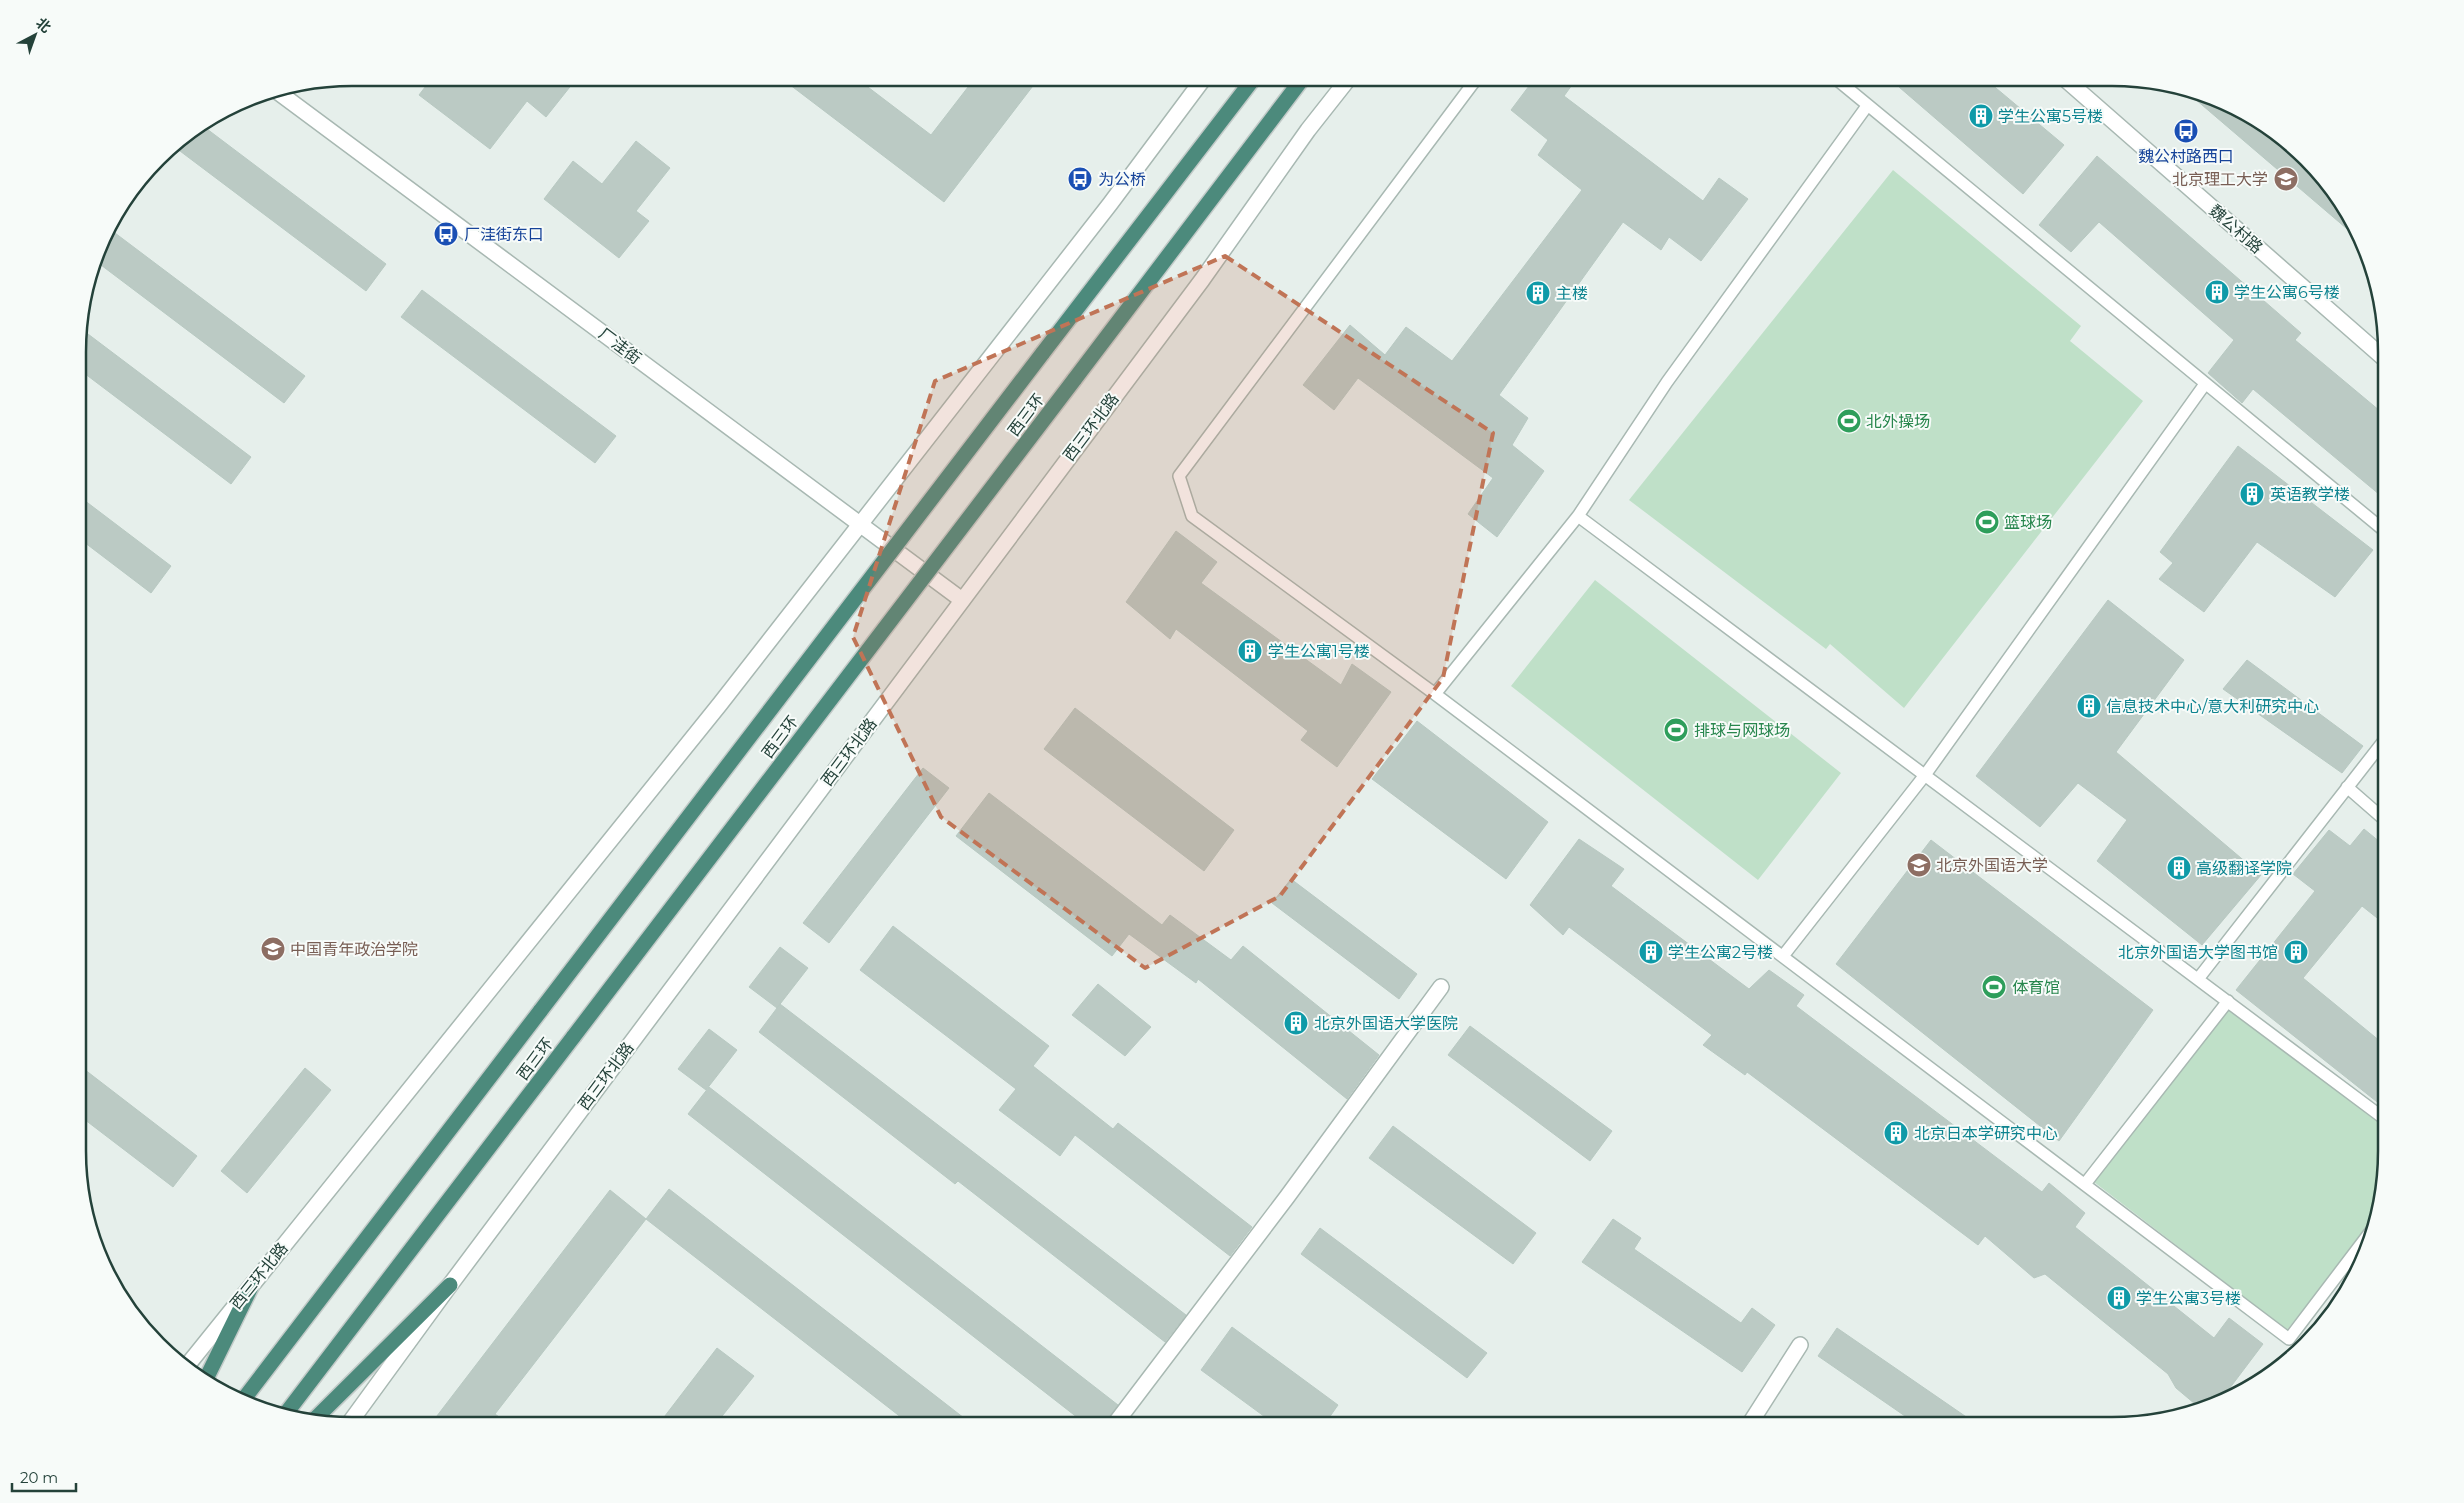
<svg xmlns="http://www.w3.org/2000/svg" width="2464" height="1503" viewBox="0 0 2464 1503" font-family="Montserrat,'Noto Sans SC',sans-serif">
	<style>
		.green { fill: #bfe0c8 }
		.building { fill: #bbcac4; stroke: #b8c9c2 }
		.lines { fill: none; stroke-linecap: round; stroke-linejoin: round }
		.service-casing { stroke: #a8b8b2; stroke-width: 14 }
		.minor-casing { stroke: #a8b8b2; stroke-width: 18 }
		.tertiary-casing { stroke: #a8b8b2; stroke-width: 18 }
		.trunk-casing { stroke: #c2cac8; stroke-width: 18 }
		.service { stroke: #fff; stroke-width: 11 }
		.minor { stroke: #fff; stroke-width: 15 }
		.tertiary { stroke: #fff; stroke-width: 15 }
		.trunk { stroke: #4c8a7c; stroke-width: 15 }
		.trunk-bridge-casing { stroke: #c2cac8; stroke-width: 18; stroke-linecap: butt }
		.trunk-bridge { stroke: #4c8a7c; stroke-width: 15 }
		.marked { fill: #c07456; fill-opacity: 0.2; stroke: #c07456; stroke-width: 4; stroke-dasharray: 10 6; stroke-linejoin: round }
		.labels { text-anchor: middle; dominant-baseline: central; stroke-width: 4; stroke-linejoin: round; paint-order: stroke }
		.culture-label { font-size: 16px; fill: #0d838f; stroke: #f7fbf9; text-anchor: start }
		.transit-label { font-size: 16px; fill: #164399; stroke: #f7fbf9; text-anchor: start }
		.education-label { font-size: 16px; fill: #785e54; stroke: #f7fbf9; text-anchor: start }
		.street-label { font-size: 16px; fill: #24423a; stroke: #f7fbf9 }
		.leisure-label { font-size: 16px; fill: #27864d; stroke: #f7fbf9; text-anchor: start }
		.rim { fill: none; stroke: #24423a; stroke-width: 2.5 }
	</style>
	<rect width="100%" height="100%" fill="#e6efeb"/>
	<path class="green" d="M 1893,170 L 2081,326 L 2070,341 L 2143,401 L 1904,708 L 1830,644 L 1826,649 L 1629,500 Z
		M 1595,580 L 1841,773 L 1758,880 L 1511,686 Z
		M 2229,1010 L 2386,1127 L 2386,1168 L 2377,1216 L 2287,1330 L 2094,1182 Z"/>
	<path class="building" d="M 432,78 L 577,78 L 546,117 L 527,101 L 490,149 L 419,95 Z
		M 781,78 L 856,78 L 931,135 L 975,78 L 1039,78 L 944,202 Z
		M 1535,78 L 1577,78 L 1564,96 L 1703,201 L 1719,178 L 1748,199 L 1701,261 L 1669,237 L 1661,250 L 1623,222 L 1499,395 L 1528,418 L 1512,445 L 1544,471 L 1497,537 L 1468,514 L 1493,478 L 1358,378 L 1334,410 L 1303,385 L 1350,325 L 1385,355 L 1406,327 L 1452,361 L 1582,190 L 1538,155 L 1548,140 L 1511,110 Z
		M 1907,78 L 1984,78 L 2064,145 L 2023,194 L 1899,87 Z
		M 2190,90 L 2249,114 L 2306,158 L 2340,200 L 2360,240 L 2188,93 Z
		M 203,126 L 386,264 L 366,291 L 172,145 Z
		M 636,141 L 670,168 L 636,211 L 649,221 L 619,258 L 544,199 L 573,161 L 602,184 Z
		M 2097,156 L 2301,333 L 2295,340 L 2386,416 L 2386,500 L 2253,389 L 2242,403 L 2208,373 L 2234,340 L 2099,222 L 2071,252 L 2039,225 Z
		M 111,230 L 305,376 L 284,403 L 97,262 L 103,240 Z
		M 422,290 L 616,436 L 595,463 L 401,317 Z
		M 80,328 L 251,457 L 231,484 L 80,370 Z
		M 2238,446 L 2373,550 L 2335,597 L 2257,542 L 2204,612 L 2159,579 L 2173,563 L 2160,552 Z
		M 80,497 L 171,566 L 151,593 L 80,539 Z
		M 1176,531 L 1217,562 L 1201,583 L 1341,685 L 1352,664 L 1391,692 L 1337,767 L 1301,740 L 1308,731 L 1176,629 L 1170,639 L 1126,602 Z
		M 2108,600 L 2184,660 L 2116,752 L 2261,875 L 2202,945 L 2097,861 L 2127,820 L 2078,783 L 2040,827 L 1976,776 Z
		M 2247,660 L 2363,746 L 2342,773 L 2223,689 Z
		M 1075,708 L 1234,830 L 1204,871 L 1044,749 Z
		M 1417,721 L 1548,822 L 1506,879 L 1372,779 Z
		M 923,768 L 949,788 L 829,943 L 803,923 Z
		M 989,793 L 1162,925 L 1170,915 L 1231,960 L 1243,946 L 1379,1055 L 1347,1099 L 1198,979 L 1196,983 L 1129,934 L 1112,956 L 956,836 Z
		M 2364,829 L 2386,847 L 2386,925 L 2362,906 L 2303,978 L 2386,1046 L 2386,1109 L 2236,990 L 2315,891 L 2293,874 L 2329,830 L 2350,846 Z
		M 1579,839 L 1624,869 L 1611,886 L 1749,989 L 1769,970 L 1804,995 L 1796,1006 L 2042,1192 L 2049,1183 L 2085,1213 L 2075,1227 L 2214,1338 L 2229,1318 L 2263,1344 L 2220,1401 L 2201,1409 L 2176,1388 L 2168,1374 L 2045,1274 L 2034,1278 L 1985,1236 L 1978,1245 L 1747,1072 L 1745,1075 L 1703,1045 L 1712,1035 L 1569,927 L 1563,935 L 1530,905 Z
		M 1931,840 L 2153,1010 L 2059,1141 L 1836,964 Z
		M 1291,879 L 1417,974 L 1399,999 L 1272,903 Z
		M 893,926 L 1049,1046 L 1033,1066 L 1113,1129 L 1118,1123 L 1252,1227 L 1230,1256 L 1075,1135 L 1060,1156 L 999,1110 L 1016,1089 L 860,970 Z
		M 780,947 L 808,968 L 777,1008 L 780,1004 L 1186,1315 L 1165,1342 L 958,1181 L 955,1184 L 759,1032 L 777,1008 L 749,987 Z
		M 1098,984 L 1151,1027 L 1125,1056 L 1072,1015 Z
		M 1470,1026 L 1612,1131 L 1590,1161 L 1448,1055 Z
		M 709,1029 L 737,1050 L 706,1090 L 678,1069 Z
		M 80,1066 L 197,1156 L 173,1187 L 80,1116 Z
		M 305,1068 L 331,1090 L 247,1193 L 221,1171 Z
		M 709,1087 L 1118,1405 L 1105,1425 L 1087,1425 L 688,1114 Z
		M 1393,1126 L 1536,1233 L 1513,1264 L 1369,1158 Z
		M 669,1189 L 812,1300 L 973,1425 L 911,1425 L 789,1330 L 646,1219 Z
		M 610,1190 L 646,1219 L 495,1414 L 510,1425 L 430,1425 Z
		M 1613,1219 L 1641,1238 L 1634,1249 L 1741,1323 L 1752,1308 L 1775,1325 L 1742,1372 L 1582,1262 Z
		M 1320,1228 L 1487,1353 L 1467,1378 L 1301,1254 Z
		M 1232,1327 L 1338,1405 L 1324,1425 L 1276,1425 L 1201,1370 Z
		M 1837,1328 L 1978,1425 L 1918,1425 L 1818,1356 Z
		M 717,1348 L 754,1376 L 715,1425 L 658,1425 Z"/>
	<g class="lines">
		<defs>
			<path id="service" d="M 1477,78 L 1179,476 L 1192,516 L 1435,694 L 2289,1339 L 2374,1227
				M 1835,78 L 2386,532
				M 1578,516 L 2386,1120
				M 1435,694 L 1578,516 L 1667,382 L 1867,106
				M 2347,787 L 2386,821
				M 1783,956 L 1925,775 L 2205,384
				M 2198,979 L 2386,738
				M 2085,1184 L 2228,1001"/>
			<path id="minor" d="M 278,92 L 962,600
				M 1114,1425 L 1287,1197 L 1441,987
				M 1749,1425 L 1800,1345"/>
			<path id="tertiary" d="M 2064,78 L 2386,360
				M 186,1367 L 720,704 L 1110,204 L 1204,78
				M 348,1425 L 450,1285 L 1202,280 L 1308,130 L 1349,78"/>
			<path id="trunk" d="M 1042,354 L 1254,78
				M 1074,380 L 1303,78
				M 205,1381 L 252,1285
				M 243,1400 L 541,1010
				M 284,1416 L 574,1036
				M 314,1420 L 450,1285"/>
		</defs>
		<use href="#service" class="service-casing"/>
		<use href="#minor" class="minor-casing"/>
		<use href="#tertiary" class="tertiary-casing"/>
		<use href="#trunk" class="trunk-casing"/>
		<use href="#service" class="service"/>
		<use href="#minor" class="minor"/>
		<use href="#tertiary" class="tertiary"/>
		<use href="#trunk" class="trunk"/>
		<defs>
			<path id="trunk-bridge" d="M 541,1010 L 1042,354
				M 574,1036 L 1074,380"/>
		</defs>
		<use href="#trunk-bridge" class="trunk-bridge-casing"/>
		<use href="#trunk-bridge" class="trunk-bridge"/>
	</g>
	<path class="marked" d="M 1225,256 L 1493,433 L 1443,678 L 1280,896 L 1145,968 L 941,817 L 853,637 L 935,381 Z"/>
	<defs>
		<symbol id="building-disc" viewBox="-11 -11 22 22"><circle r="9.5" fill="#0f9aa8" stroke="#f7fbf9"/><path d="M-4-6H4V6H1V3H-1V6H-4ZM-2.5-4.3h1.7v1.8h-1.7ZM.8-4.3h1.7v1.8H.8ZM-2.5-1h1.7V.8h-1.7ZM.8-1h1.7V.8H.8Z" fill="#fff"/></symbol>
		<symbol id="bus-disc" viewBox="-11 -11 22 22"><circle r="9.5" fill="#1a4fb4" stroke="#f7fbf9"/><path d="M-5-6H5V4H4V6H2V4H-2V6H-4V4H-5ZM-3.5-4V0h7V-4ZM-3.5 1.2v1.5H-2V1.2ZM2 1.2v1.5H3.5V1.2Z" fill="#fff"/></symbol>
		<symbol id="university-disc" viewBox="-11 -11 22 22"><circle r="9.5" fill="#8d6e63" stroke="#f7fbf9"/><path d="M0-5L7-2L0 1L-7-2ZM-4 1L0 2.5L4 1V4Q0 6-4 4Z" fill="#fff"/></symbol>
		<symbol id="stadium-disc" viewBox="-11 -11 22 22"><circle r="9.5" fill="#2e9e5b" stroke="#f7fbf9"/><path d="M0-5a6.5 5 0 1 0 0 10a6.5 5 0 1 0 0-10ZM-3.5-1.8h7v3.6h-7Z" fill="#fff"/></symbol>
	</defs>
	<g fill-rule="evenodd">
		<use href="#building-disc" x="1967" y="102" width="28" height="28"/>
		<use href="#bus-disc" x="2172" y="117" width="28" height="28"/>
		<use href="#bus-disc" x="1066" y="165" width="28" height="28"/>
		<use href="#university-disc" x="2272" y="165" width="28" height="28"/>
		<use href="#bus-disc" x="432" y="220" width="28" height="28"/>
		<use href="#building-disc" x="2203" y="278" width="28" height="28"/>
		<use href="#building-disc" x="1524" y="279" width="28" height="28"/>
		<use href="#stadium-disc" x="1835" y="407" width="28" height="28"/>
		<use href="#building-disc" x="2238" y="480" width="28" height="28"/>
		<use href="#stadium-disc" x="1973" y="508" width="28" height="28"/>
		<use href="#building-disc" x="1236" y="637" width="28" height="28"/>
		<use href="#building-disc" x="2075" y="692" width="28" height="28"/>
		<use href="#stadium-disc" x="1662" y="716" width="28" height="28"/>
		<use href="#university-disc" x="1905" y="851" width="28" height="28"/>
		<use href="#building-disc" x="2165" y="854" width="28" height="28"/>
		<use href="#university-disc" x="259" y="935" width="28" height="28"/>
		<use href="#building-disc" x="1637" y="938" width="28" height="28"/>
		<use href="#building-disc" x="2282" y="938" width="28" height="28"/>
		<use href="#stadium-disc" x="1980" y="973" width="28" height="28"/>
		<use href="#building-disc" x="1282" y="1009" width="28" height="28"/>
		<use href="#building-disc" x="1882" y="1119" width="28" height="28"/>
		<use href="#building-disc" x="2105" y="1284" width="28" height="28"/>
	</g>
	<g class="labels">
		<g class="culture-label">
			<text x="1998" y="116">学生公寓5号楼</text>
			<text x="2234" y="292">学生公寓6号楼</text>
			<text x="1556" y="293">主楼</text>
			<text x="2270" y="494">英语教学楼</text>
			<text x="1268" y="651">学生公寓1号楼</text>
			<text x="2106" y="706">信息技术中心/意大利研究中心</text>
			<text x="2196" y="868">高级翻译学院</text>
			<text x="1668" y="952">学生公寓2号楼</text>
			<text x="2278" y="952" text-anchor="end">北京外国语大学图书馆</text>
			<text x="1314" y="1023">北京外国语大学医院</text>
			<text x="1914" y="1133">北京日本学研究中心</text>
			<text x="2136" y="1298">学生公寓3号楼</text>
		</g>
		<g class="transit-label">
			<text x="2186" y="156" text-anchor="middle">魏公村路西口</text>
			<text x="1098" y="179">为公桥</text>
			<text x="464" y="234">厂洼街东口</text>
		</g>
		<g class="education-label">
			<text x="2268" y="179" text-anchor="end">北京理工大学</text>
			<text x="1936" y="865">北京外国语大学</text>
			<text x="290" y="949">中国青年政治学院</text>
		</g>
		<g class="street-label">
			<text transform="translate(2236 229) rotate(41)">魏公村路</text>
			<text transform="translate(620 346) rotate(37)">厂洼街</text>
			<text transform="translate(1026 415) rotate(-53)">西三环</text>
			<text transform="translate(1091 427) rotate(-53)">西三环北路</text>
			<text transform="translate(780 737) rotate(-53)">西三环</text>
			<text transform="translate(849 752) rotate(-53)">西三环北路</text>
			<text transform="translate(535 1059) rotate(-53)">西三环</text>
			<text transform="translate(606 1076) rotate(-53)">西三环北路</text>
			<text transform="translate(259 1276) rotate(-51)">西三环北路</text>
		</g>
		<g class="leisure-label">
			<text x="1866" y="421">北外操场</text>
			<text x="2004" y="522">篮球场</text>
			<text x="1694" y="730">排球与网球场</text>
			<text x="2012" y="987">体育馆</text>
		</g>
	</g>
	<path d="M0 0H2464V1503H0ZM352 86H2112A266 266 0 0 1 2378 352V1151A266 266 0 0 1 2112 1417H352A266 266 0 0 1 86 1151V352A266 266 0 0 1 352 86Z" fill="#f7fbf9" fill-rule="evenodd"/>
	<path class="rim" d="M352 86H2112A266 266 0 0 1 2378 352V1151A266 266 0 0 1 2112 1417H352A266 266 0 0 1 86 1151V352A266 266 0 0 1 352 86Z"/>
	<g transform="translate(35 35) rotate(41)" stroke="#f7fbf9" stroke-width="4" paint-order="stroke">
	<path d="M0-4L9 19L0 12L-9 19Z" fill="#24423a"/>
	<text y="-8" font-size="14" font-weight="bold" text-anchor="middle" fill="#24423a">北</text>
	</g>
	<path d="M12 1483v8h64v-8" fill="none" stroke="#24423a" stroke-width="2.5"/>
	<text x="20" y="1483" font-size="15" fill="#24423a" stroke="#f7fbf9" stroke-width="4" paint-order="stroke">20 m</text>
</svg>
